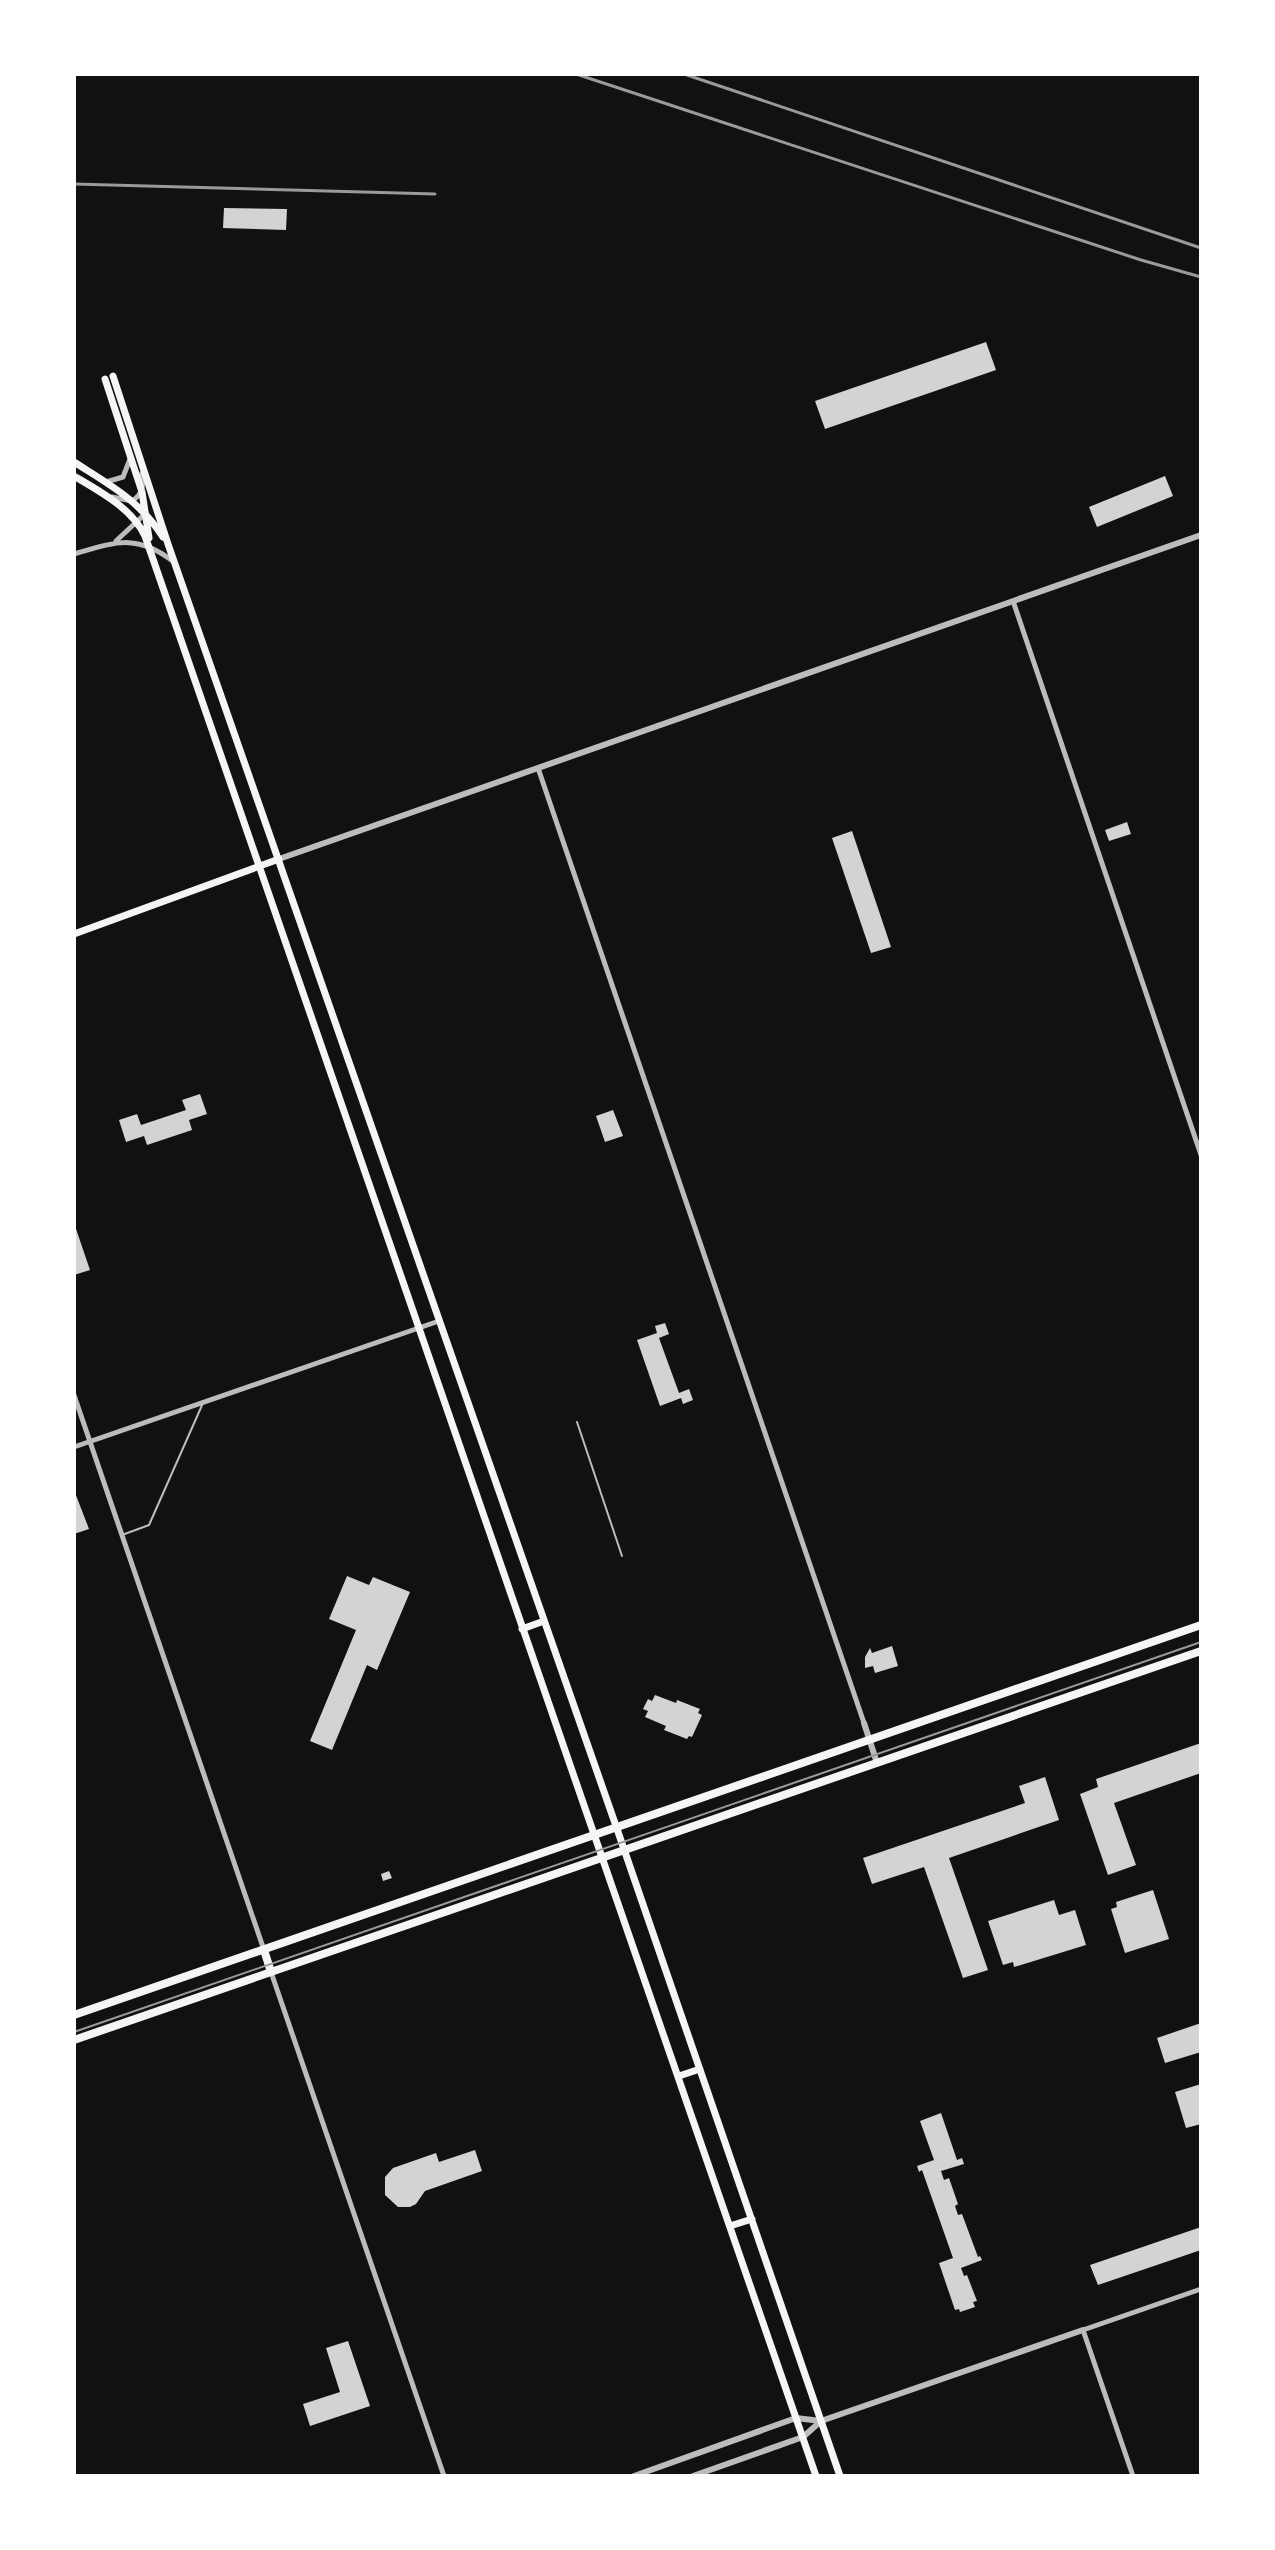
<svg xmlns="http://www.w3.org/2000/svg" width="1275" height="2550" viewBox="0 0 1275 2550" font-family="Lato,sans-serif">
	<style>
		.building { fill: #d3d3d3 }
		.lines { fill: none; stroke-linecap: round; stroke-linejoin: round }
		.service { stroke: #bcbcbc; stroke-width: 2 }
		.minor { stroke: #bcbcbc; stroke-width: 5 }
		.tertiary { stroke: #bcbcbc; stroke-width: 6 }
		.secondary { stroke: #f5f5f5; stroke-width: 7 }
		.trunk { stroke: #f5f5f5; stroke-width: 8 }
		.tram { stroke: #9a9a9a; stroke-width: 2 }
		.rail { stroke: #9a9a9a; stroke-width: 3 }
	</style>
	<rect width="100%" height="100%" fill="#111"/>
	<path class="building" d="M 224,208 L 287,209 L 286,230 L 223,228 Z
		M 986,342 L 996,370 L 825,429 L 815,401 Z
		M 1165,476 L 1173,496 L 1097,527 L 1089,507 Z
		M 1127,822 L 1131,834 L 1109,841 L 1105,830 Z
		M 852,831 L 891,947 L 871,953 L 832,838 Z
		M 200,1094 L 207,1114 L 189,1120 L 192,1130 L 147,1145 L 144,1136 L 126,1142 L 119,1120 L 137,1114 L 141,1125 L 186,1110 L 182,1100 Z
		M 613,1110 L 623,1136 L 605,1142 L 596,1116 Z
		M 74,1223 L 90,1270 L 74,1275 Z
		M 665,1323 L 669,1334 L 659,1338 L 679,1393 L 689,1389 L 693,1400 L 683,1404 L 681,1398 L 660,1406 L 637,1340 L 657,1333 L 655,1326 Z
		M 74,1490 L 89,1529 L 74,1534 Z
		M 347,1576 L 369,1585 L 373,1577 L 410,1592 L 377,1670 L 367,1665 L 332,1750 L 310,1741 L 356,1630 L 329,1619 Z
		M 892,1646 L 898,1666 L 875,1673 L 873,1666 L 865,1668 L 865,1657 L 870,1648 L 872,1653 Z
		M 655,1695 L 676,1703 L 677,1700 L 700,1709 L 698,1713 L 702,1715 L 692,1737 L 689,1736 L 687,1739 L 664,1730 L 666,1726 L 645,1717 L 648,1711 L 643,1709 L 648,1699 L 652,1701 Z
		M 1201,1743 L 1201,1773 L 1114,1803 L 1136,1865 L 1108,1875 L 1080,1794 L 1098,1787 L 1096,1779 Z
		M 1045,1777 L 1059,1820 L 949,1858 L 988,1970 L 963,1978 L 924,1867 L 872,1884 L 863,1858 L 1025,1803 L 1019,1786 Z
		M 389,1871 L 392,1878 L 383,1881 L 381,1874 Z
		M 1153,1890 L 1169,1939 L 1125,1953 L 1111,1909 L 1117,1907 L 1116,1902 Z
		M 1054,1900 L 1059,1915 L 1075,1910 L 1086,1945 L 1014,1967 L 1013,1962 L 1003,1965 L 988,1921 Z
		M 1201,2023 L 1201,2052 L 1165,2063 L 1157,2038 Z
		M 1201,2084 L 1201,2124 L 1186,2128 L 1175,2092 Z
		M 941,2113 L 957,2160 L 962,2158 L 964,2164 L 941,2171 L 944,2180 L 949,2178 L 958,2204 L 955,2206 L 958,2215 L 962,2214 L 978,2257 L 980,2256 L 982,2260 L 961,2268 L 964,2276 L 967,2275 L 977,2301 L 973,2302 L 975,2307 L 960,2312 L 959,2309 L 955,2310 L 939,2263 L 953,2258 L 922,2170 L 919,2172 L 917,2166 L 934,2160 L 920,2121 Z
		M 475,2150 L 482,2171 L 425,2191 L 416,2204 L 410,2207 L 398,2207 L 385,2195 L 385,2177 L 393,2168 L 436,2153 L 439,2162 Z
		M 1201,2227 L 1201,2250 L 1098,2285 L 1090,2265 Z
		M 348,2341 L 370,2406 L 310,2426 L 303,2404 L 340,2392 L 326,2348 Z"/>
	<g class="lines">
		<path class="service" d="M 577,1422 L 622,1556
			M 122,1535 L 149,1525 L 203,1403"/>
		<path class="minor" d="M 106,482 L 123,477 L 130,459
			M 112,497 L 132,501 C 144,493 143,486 142,473
			M 116,541 L 146,513
			M 74,554 C 115,542 137,533 174,562
			M 1013,601 L 1201,1155
			M 538,768 L 864,1723
			M 74,1395 L 264,1950
			M 74,1447 L 439,1321
			M 271,1972 L 444,2476
			M 1133,2476 L 1083,2330 L 1201,2289"/>
		<path class="tertiary" d="M 279,859 L 1201,535
			M 864,1723 L 877,1763
			M 634,2476 L 796,2418 L 821,2421
			M 693,2476 L 803,2437 L 821,2421 L 1083,2330"/>
		<path class="secondary" d="M 113,376 L 168,544 L 616,1826 L 840,2476
			M 105,379 L 142,492 L 149,538
			M 74,462 C 110,485 139,500 163,537
			M 74,476 C 99,491 132,508 145,536 L 816,2476
			M 74,934 L 279,859
			M 522,1629 L 544,1621
			M 679,2076 L 700,2069
			M 730,2226 L 752,2219"/>
		<path class="trunk" d="M 264,1950 L 271,1972
			M 74,2015 L 1201,1625
			M 74,2040 L 1201,1651"/>
		<path class="tram" d="M 74,2032 L 1201,1642"/>
		<path class="rail" d="M 576,74 L 1141,260 L 1201,277
			M 684,74 L 1201,248
			M 74,184 L 435,194"/>
	</g>
	<rect width="1275" height="2550" fill="none" stroke="#ffffff" stroke-width="152"/>
</svg>
